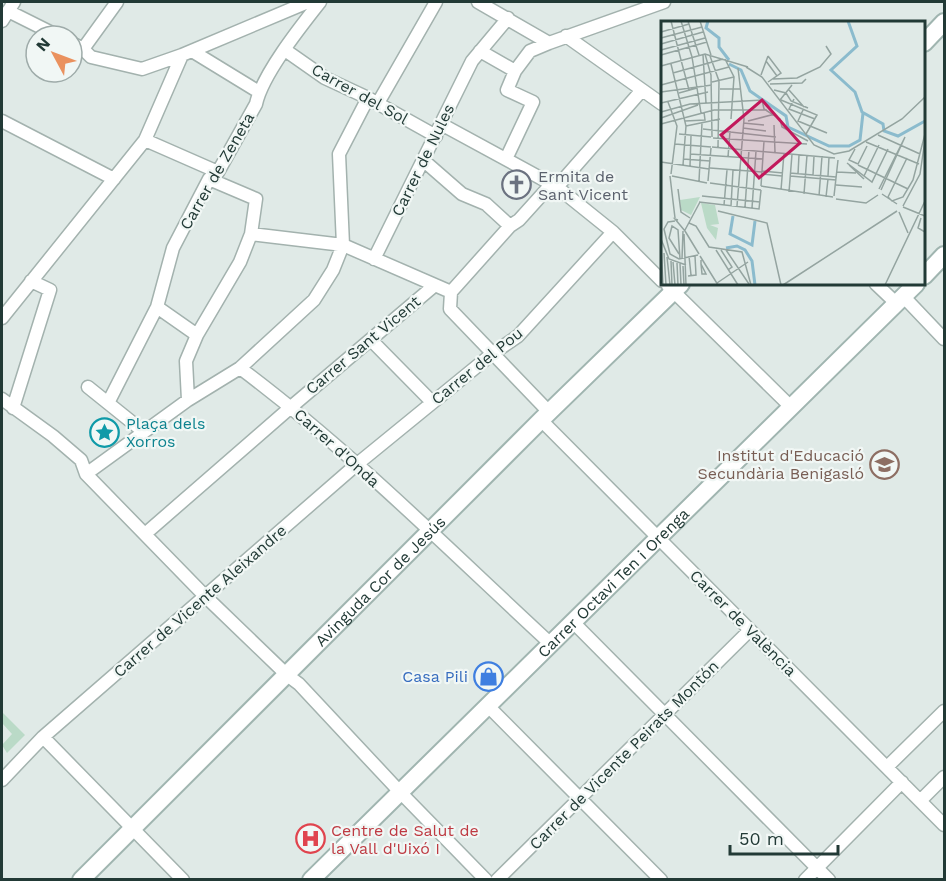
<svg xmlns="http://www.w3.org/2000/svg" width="946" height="881" viewBox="0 0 946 881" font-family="'Work Sans',sans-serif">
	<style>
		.green { fill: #badac7 }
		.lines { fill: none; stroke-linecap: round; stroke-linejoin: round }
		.street-casing { stroke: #a3b2ae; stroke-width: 15 }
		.secondary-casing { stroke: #a0b5b0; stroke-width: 20 }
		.street { stroke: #fff; stroke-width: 12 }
		.secondary { stroke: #fff; stroke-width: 16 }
		.labels { text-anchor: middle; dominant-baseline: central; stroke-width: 4.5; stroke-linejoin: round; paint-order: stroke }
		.street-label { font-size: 16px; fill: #223a36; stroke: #f1f7f5 }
		.worship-label { font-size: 16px; fill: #5b616d; stroke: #f1f7f5; text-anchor: start }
		.culture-label { font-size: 16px; fill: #0d838f; stroke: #f1f7f5; text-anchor: start }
		.education-label { font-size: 16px; fill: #785e54; stroke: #f1f7f5; text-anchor: end }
		.shop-label { font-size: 16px; fill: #366cbe; stroke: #f1f7f5; text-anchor: end }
		.health-label { font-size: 16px; fill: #be3a42; stroke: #f1f7f5; text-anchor: start }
		.inset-river { fill: none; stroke: #8bbbcd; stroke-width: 3 }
		.inset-road { fill: none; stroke: #94a4a0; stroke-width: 1.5 }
		.view { fill: #c2185b; fill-opacity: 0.15; stroke: #c2185b; stroke-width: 3 }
		.inset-edge { fill: none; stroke: #223a36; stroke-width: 3 }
	</style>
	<rect width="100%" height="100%" fill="#e0eae7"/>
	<path class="green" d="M 2,712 L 25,735 L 7,753 L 2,745 L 12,734 L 2,723 Z"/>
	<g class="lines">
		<defs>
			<path id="street" d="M 478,2 L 549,43 L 664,2
				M 8,11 L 58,36
				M 2,21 L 14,2
				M 566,36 L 662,104
				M 72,43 L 83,49 L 91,57 L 142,69 L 182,55 L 308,2
				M 83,49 L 117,2
				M 285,50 L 325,78 L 368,98 L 436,136
				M 192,51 L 259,92
				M 480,51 L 515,71 L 530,51 L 549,43
				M 378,103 L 436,2
				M 2,121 L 114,179
				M 441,124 L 557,187 L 613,232 L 662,281
				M 145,140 L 218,172
				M 506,159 L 533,102 L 507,90 L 515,71
				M 423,160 L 462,194 L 486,204 L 510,226
				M 557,187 L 642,90
				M 251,234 L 343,245 L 451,292
				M 374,259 L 472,61 L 508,18
				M 876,284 L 896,303
				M 668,286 L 791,407
				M 451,292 L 450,309 L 549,412
				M 451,292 L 510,226 L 519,220 L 547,189 L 557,187
				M 903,296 L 944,339
				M 157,307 L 197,335
				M 2,318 L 145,140 L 182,55
				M 371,340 L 432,402
				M 240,368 C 351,451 449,550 551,644
				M 88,387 L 144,432
				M 2,399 L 53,436 L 81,460 L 86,474 L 205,596 L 287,675 L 299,684 L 400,792 L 486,880
				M 188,400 L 186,361 L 197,335 L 240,262 L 251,234 L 256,199 L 209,179
				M 108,403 L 157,307 L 173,248 L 209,179 L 218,172 L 256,104 C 262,75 301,26 320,2
				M 13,408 L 50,290 L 31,281
				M 541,420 L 944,825
				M 86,474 L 188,400 L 240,368 L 314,300 L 333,270 L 343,245 L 339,154 L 368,98
				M 145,534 L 291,407 L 435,285
				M 573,622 L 829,880
				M 488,706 L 661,880
				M 43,737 L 183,880
				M 887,767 L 944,711
				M 2,780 L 43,737 L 356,465 L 492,354 L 518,336 L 613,232
				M 920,801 L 944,777
				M 497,880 L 750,630
				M 805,880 L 902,782"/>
			<g id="secondary">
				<path d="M 924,43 L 944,22"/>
				<path d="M 924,276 L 944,255"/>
				<path id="s1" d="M 81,880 L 541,420 L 681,284"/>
				<path id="s2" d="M 311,880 L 916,284"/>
			</g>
		</defs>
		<use href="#street" class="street-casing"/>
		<use href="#secondary" class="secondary-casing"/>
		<use href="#street" class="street"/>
		<use href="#secondary" class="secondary"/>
	</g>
	<defs>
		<symbol id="church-ring" viewBox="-11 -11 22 22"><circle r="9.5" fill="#f1f7f5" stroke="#6b7280" stroke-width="1.5"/><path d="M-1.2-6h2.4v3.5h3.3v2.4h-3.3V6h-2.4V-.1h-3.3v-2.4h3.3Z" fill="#6b7280"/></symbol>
		<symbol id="sight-ring" viewBox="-11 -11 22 22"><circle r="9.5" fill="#f1f7f5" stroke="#0f9aa8" stroke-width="1.5"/><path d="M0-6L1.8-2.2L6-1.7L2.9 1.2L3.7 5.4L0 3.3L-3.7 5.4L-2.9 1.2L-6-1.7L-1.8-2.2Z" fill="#0f9aa8"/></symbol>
		<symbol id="school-ring" viewBox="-11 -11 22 22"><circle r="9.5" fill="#f1f7f5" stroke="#8d6e63" stroke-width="1.5"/><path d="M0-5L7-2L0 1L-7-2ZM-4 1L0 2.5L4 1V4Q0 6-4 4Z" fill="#8d6e63"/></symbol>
		<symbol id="shop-ring" viewBox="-11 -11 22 22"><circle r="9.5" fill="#f1f7f5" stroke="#3f7fe0" stroke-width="1.5"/><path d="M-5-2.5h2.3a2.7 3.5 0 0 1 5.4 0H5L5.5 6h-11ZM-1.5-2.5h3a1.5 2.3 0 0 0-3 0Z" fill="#3f7fe0"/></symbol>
		<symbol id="hospital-ring" viewBox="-11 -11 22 22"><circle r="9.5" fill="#f1f7f5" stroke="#e0444e" stroke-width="1.5"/><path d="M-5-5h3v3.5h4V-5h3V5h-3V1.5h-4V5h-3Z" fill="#e0444e"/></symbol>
	</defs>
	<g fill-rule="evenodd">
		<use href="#church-ring" x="500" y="168" width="33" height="33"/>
		<use href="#sight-ring" x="88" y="416" width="33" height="33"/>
		<use href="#school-ring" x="868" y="448" width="33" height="33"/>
		<use href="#shop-ring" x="472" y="660" width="33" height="33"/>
		<use href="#hospital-ring" x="294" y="822" width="33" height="33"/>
	</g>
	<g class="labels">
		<g class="street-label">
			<text transform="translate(360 94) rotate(29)">Carrer del Sol</text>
			<text transform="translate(423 160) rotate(-64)">Carrer de Nules</text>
			<text transform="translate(217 171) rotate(-60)">Carrer de Zeneta</text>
			<text transform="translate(363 345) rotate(-40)">Carrer Sant Vicent</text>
			<text transform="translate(477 366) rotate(-39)">Carrer del Pou</text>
			<text transform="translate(337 448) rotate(42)">Carrer d'Onda</text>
			<text stroke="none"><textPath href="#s1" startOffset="423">Avinguda Cor de Jesús</textPath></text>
			<text stroke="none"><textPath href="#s2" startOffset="424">Carrer Octavi Ten i Orenga</textPath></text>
			<text transform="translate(200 601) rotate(-41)">Carrer de Vicente Aleixandre</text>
			<text transform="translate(743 623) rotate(45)">Carrer de València</text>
			<text transform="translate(624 755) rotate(-45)">Carrer de Vicente Peirats Montón</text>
		</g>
		<g class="worship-label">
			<text x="538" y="176">Ermita de<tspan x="538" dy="18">Sant Vicent</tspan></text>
		</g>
		<g class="culture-label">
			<text x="126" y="423">Plaça dels<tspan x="126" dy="18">Xorros</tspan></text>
		</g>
		<g class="education-label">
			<text x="864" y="455">Institut d'Educació<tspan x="864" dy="18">Secundària Benigasló</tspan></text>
		</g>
		<g class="shop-label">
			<text x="468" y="676">Casa Pili</text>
		</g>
		<g class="health-label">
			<text x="331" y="830">Centre de Salut de<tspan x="331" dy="18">la Vall d'Uixó I</tspan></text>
		</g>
	</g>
	<g transform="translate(661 21)">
		<rect width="264" height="264" fill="#e0eae7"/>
		<path d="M 39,176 L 30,194 L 20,189 L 19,179 ZM 40,182 L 54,184 L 58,203 L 49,204 L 57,207 L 55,219 L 46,207 Z" fill="#badac7"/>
		<path class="inset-river" d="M 47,0 L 45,7 L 58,17 L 58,26 L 68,39M 187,0 L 196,25 L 170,49 L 194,71 L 201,91 L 222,103 L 223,110 L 237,115 L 264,100M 68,43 L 80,49 L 89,70 L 125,95 L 127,106 L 168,125 L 188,125 L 199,119 L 202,92M 72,195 L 69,213 L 91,224 L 94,200M 65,227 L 76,225 L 84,229 L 91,240 L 94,264"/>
		<path class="inset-road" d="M 10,0 L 20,39M 20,0 L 31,36M 27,0 L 38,34M 39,0 L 50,34M 0,11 L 28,3M 0,17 L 41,6M 0,23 L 42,11M 0,29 L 44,17M 44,33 L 50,54 L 51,116M 0,34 L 46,21M 42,34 L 45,82M 49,35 L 58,60 L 57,127M 107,35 L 120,52 L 107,61M 31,36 L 40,92M 64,38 L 73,56 L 70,98M 20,39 L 28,69M 105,40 L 116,55M 10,43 L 25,105 L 22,144M 0,45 L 44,33 L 87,46M 85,46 L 101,56 L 153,124 L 173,133 L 188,130 L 241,98 L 264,76M 12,52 L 62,38M 100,54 L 107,35M 112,58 L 136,57 L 159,46 L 170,33 L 165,25M 51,61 L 73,56M 109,63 L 141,62 L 145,58M 0,64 L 68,46M 59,68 L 79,68M 113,69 L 125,72 L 130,80 L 147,87M 128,69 L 143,86M 0,71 L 51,64M 18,72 L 36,67M 133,78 L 128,88 L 154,98M 101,79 L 103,88 L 119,98 L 121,106 L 147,120M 119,79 L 131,64M 120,79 L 156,94 L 145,113M 7,81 L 16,105 L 10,153M 0,82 L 47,71M 53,89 L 106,89M 142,89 L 137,100 L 166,112M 0,91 L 29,83 L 102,79M 0,97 L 37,84M 24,100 L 44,99 L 43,91M 87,100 L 114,93M 82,102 L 103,104M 0,103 L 53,89M 113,104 L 114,131M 25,105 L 59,98M 82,107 L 105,110M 42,108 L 115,116M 18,113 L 50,116M 217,114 L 259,133M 52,117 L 146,123M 205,121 L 258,143M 14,123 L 50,126M 51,126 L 174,137M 194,128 L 188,139 L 197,143M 29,133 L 102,138M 67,136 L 69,110M 246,137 L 227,176 L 231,180 L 242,176 L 252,159 L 264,113M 22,138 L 49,140M 0,141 L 48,148M 186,142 L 211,161 L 227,128M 197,143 L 206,125M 188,144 L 203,158M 197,144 L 247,168M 29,145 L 30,115M 49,147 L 101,151M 101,150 L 122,152M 176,151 L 195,152M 129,152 L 175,156M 101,153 L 121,155M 137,153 L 138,134M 152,154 L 153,135M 9,155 L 14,197M 11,155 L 46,162M 129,155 L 175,159M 167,155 L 168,136M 203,155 L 218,124M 38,160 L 41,102M 47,160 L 50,127M 49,162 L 100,169M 175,164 L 201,166M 100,165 L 172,176M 100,165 L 103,120M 17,168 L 20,191 L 29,197M 218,168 L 244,116 L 220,169M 120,169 L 123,132M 128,171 L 131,133M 143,173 L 146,134M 221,173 L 236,183M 41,175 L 99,181M 158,175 L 161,135M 173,175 L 177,139M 165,176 L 167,158M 175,178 L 205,182 L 217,174M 38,181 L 98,188 L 100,169M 63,184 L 66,149M 70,185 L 72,149M 76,185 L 83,98 L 77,47M 242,185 L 259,153 L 264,119M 84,186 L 88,129M 242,186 L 264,195M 91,187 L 95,130M 57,190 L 106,202 L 120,264M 238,191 L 247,212M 260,197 L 257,207 L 264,211M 17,199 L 14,198 L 24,210M 14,200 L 7,201 L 3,208 L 9,233 L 18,238 L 37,234M 28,202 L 35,205 L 48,226 L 81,231 L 90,264M 24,209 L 39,181M 24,210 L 38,233M 23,213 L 25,264M 0,218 L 8,238 L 25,244M 0,226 L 2,264M 55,229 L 77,264M 60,229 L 71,246 L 67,249M 65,229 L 88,263M 3,232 L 5,264M 18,233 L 8,217 L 11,205 L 17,209 L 19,238M 28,235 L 30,254M 39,235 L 57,264M 6,236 L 9,264M 21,238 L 22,210M 40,239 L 40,243 L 41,253 L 45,253 L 40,243M 10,240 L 11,264M 12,241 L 14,264M 16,242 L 17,264M 19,242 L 20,264M 22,245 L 23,264M 27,255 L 35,254 L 34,235M 56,262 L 87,241M 122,264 L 236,190M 224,264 L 264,180"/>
		<path class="view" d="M 101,79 L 139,122 L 98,157 L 60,114 Z"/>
		<rect width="264" height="264" class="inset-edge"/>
	</g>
	<rect width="946" height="881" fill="none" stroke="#223a36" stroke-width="6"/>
	<g transform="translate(54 54) rotate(311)"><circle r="28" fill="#f1f7f5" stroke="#9eaba9" stroke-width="1.5"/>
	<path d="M0-4.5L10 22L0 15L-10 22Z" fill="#ea915e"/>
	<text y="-9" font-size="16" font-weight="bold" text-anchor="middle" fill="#223a36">N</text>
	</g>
	<path d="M730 845v9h108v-9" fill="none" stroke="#223a36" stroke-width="3"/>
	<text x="739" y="845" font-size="18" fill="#223a36" stroke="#f1f7f5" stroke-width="4.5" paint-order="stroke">50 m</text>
</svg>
